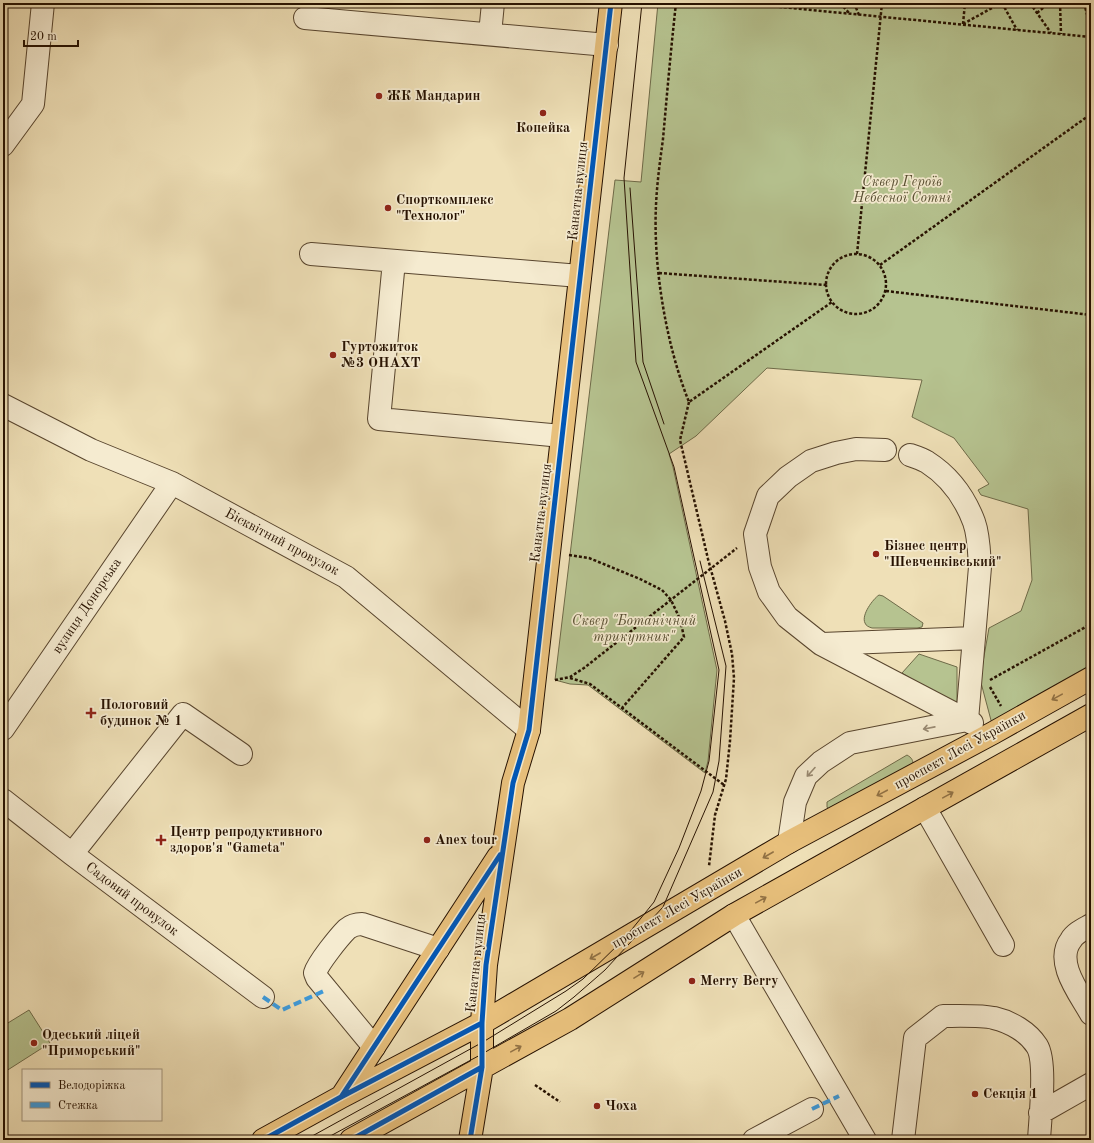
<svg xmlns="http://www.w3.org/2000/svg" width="1094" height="1143" viewBox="0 0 1094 1143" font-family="'Old Standard TT',serif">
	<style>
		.green { fill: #b6c390; stroke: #6e6a48 }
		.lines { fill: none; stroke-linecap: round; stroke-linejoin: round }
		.minor-casing { stroke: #58452e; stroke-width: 24 }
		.major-casing { stroke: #261100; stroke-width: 24 }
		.path { stroke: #261100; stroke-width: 2.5; stroke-dasharray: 3 2; stroke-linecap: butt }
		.minor { stroke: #f5ebd0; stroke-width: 22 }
		.major { stroke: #e8c07c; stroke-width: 22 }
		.tram { stroke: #261100; stroke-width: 1 }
		.quiet { stroke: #3c9adc; stroke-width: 4; stroke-dasharray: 8 4; stroke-linecap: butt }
		.cycleway-casing { stroke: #f5ebd0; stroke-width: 8 }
		.cycleway { stroke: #0057b8; stroke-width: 5 }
		.oneway { stroke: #917144 }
		.oneway2 { stroke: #988972 }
		.poi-dot { fill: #8f2418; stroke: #f5ebd0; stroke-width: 1.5 }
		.labels { text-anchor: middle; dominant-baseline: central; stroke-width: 3.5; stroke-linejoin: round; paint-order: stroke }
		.poi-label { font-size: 14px; font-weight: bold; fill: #261100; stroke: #f5ebd0; text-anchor: start }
		.park-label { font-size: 14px; font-style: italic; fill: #584f32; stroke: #f5ebd0 }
		.street-label { font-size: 14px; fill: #261100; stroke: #f5ebd0 }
	</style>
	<rect width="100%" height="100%" fill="#efe0b7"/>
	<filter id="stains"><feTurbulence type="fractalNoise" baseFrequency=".005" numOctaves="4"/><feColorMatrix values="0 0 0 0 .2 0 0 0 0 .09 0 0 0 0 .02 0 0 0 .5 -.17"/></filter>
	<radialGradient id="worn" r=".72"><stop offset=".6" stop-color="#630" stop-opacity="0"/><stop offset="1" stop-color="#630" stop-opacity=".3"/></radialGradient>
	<path class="green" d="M 658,3 L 1091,3 L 1091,669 L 992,724 L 980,679 L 989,628 L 1021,611 L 1032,580 L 1028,509 L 981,495 L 978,490 L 989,484 L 954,438 L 912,417 L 922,380 L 767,368 L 696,436 L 669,454 L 673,467 L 717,670 L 708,761 L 705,773 L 588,685 L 570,684 L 555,680 L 615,180 L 641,182 Z
		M 879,595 L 883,596 L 923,623 L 922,627 L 917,628 L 872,628 C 869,627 866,626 865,623 C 861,615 873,599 879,595 Z
		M 919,654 L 957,667 L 957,707 L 902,673 Z
		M 907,755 C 912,758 913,760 913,765 L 829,810 L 827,807 L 827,802 Z
		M 29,1010 L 50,1043 L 3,1073 L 3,1026 Z"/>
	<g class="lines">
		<defs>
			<path id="minor" d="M 305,18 L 607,45
				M 490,34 L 493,3
				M 3,145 L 33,104 L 43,3
				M 311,254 L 580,276
				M 394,261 L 379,419 L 562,436
				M 3,405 L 91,450 L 172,483 L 346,577 L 529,730
				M 885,450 L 856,449 L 836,453 L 811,461 L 788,477 L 768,496 L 755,534 L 760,567 L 769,592 L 787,617 L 821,644 L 972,723
				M 822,644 L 974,638
				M 3,729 L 172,483
				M 3,800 L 72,854 L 263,997
				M 925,808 L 1003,945
				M 789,842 L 795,802 L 806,776 L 821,762 L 850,743 L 967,720 L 980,567 C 979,552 979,536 974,522 C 965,498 949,476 927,462 C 922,459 916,457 910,455
				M 72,854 L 183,714 L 241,754
				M 734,915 L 865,1140
				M 1091,925 C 1084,929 1075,933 1071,940 C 1054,962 1080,994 1091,1014
				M 374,1047 L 317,978 L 315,973 C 318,963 339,937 347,929 C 352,925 357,924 362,924 L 438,949
				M 1040,1113 L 1091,1084
				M 754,1140 L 812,1109
				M 903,1140 L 915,1038 L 943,1016 C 956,1016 982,1015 994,1018 C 1011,1022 1028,1032 1037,1046 C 1047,1062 1040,1119 1039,1140"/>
			<path id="major" d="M 342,1096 L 498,857
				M 263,1140 L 341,1097 L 482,1023 L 789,842 L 993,733 L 1091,678
				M 351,1140 L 570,1019 L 734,915 L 1091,715
				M 470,1140 L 482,1067 L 482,1023 L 486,965 L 513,783 L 529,730 L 611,3"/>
		</defs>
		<use href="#minor" class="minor-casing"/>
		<use href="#major" class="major-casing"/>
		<path class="path" d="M 676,3 C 671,48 667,94 663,139 C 660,161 657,183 656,205 C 653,266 666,345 689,402 L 832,302
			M 739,3 L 1091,37
			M 781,3 L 782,7
			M 840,3 L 849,13
			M 854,3 L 859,15
			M 1002,3 L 1017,30
			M 1030,3 L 1051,33
			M 1060,3 L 1061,34
			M 1084,3 L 1091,29
			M 1086,10 L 1091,8
			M 1037,13 L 1049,3
			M 963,24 L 1001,3
			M 963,24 L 965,3
			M826 284a30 30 0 1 1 60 0a30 30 0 1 1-60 0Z
			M 857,254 L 882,3
			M 880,265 L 1091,114
			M 659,273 L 826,285
			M 886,291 L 1091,315
			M 689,402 L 680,440 L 708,559 L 725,621 L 732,654 L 734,678 L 730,741 L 726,779 L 715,815 L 709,866
			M 569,555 L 589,558 L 640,579 L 662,590 L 671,600 L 680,619 L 684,637 L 622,708
			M 570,678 L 590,684 L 724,785
			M 555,680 L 570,677 L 584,668 L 737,548
			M 990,680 L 1091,624
			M 990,687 L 1001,706
			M 535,1085 L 560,1102"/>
		<use href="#minor" class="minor"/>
		<use href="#major" class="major"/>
		<path class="tram" d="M 630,188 L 643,362 L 664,424
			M 305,1140 L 483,1042 L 566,991 L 583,979 L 624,939 L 654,902 L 679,848 L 701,791 L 709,761 L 719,670 L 674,467 L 636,362 L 624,178 L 642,3
			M 323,1140 L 482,1054 L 556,1011 L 574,997 L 605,970 L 663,907 L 713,792 L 719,761 L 726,666 L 700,561"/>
		<path class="quiet" d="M 263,997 L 282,1010 L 326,990
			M 812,1109 L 839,1096"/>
		<defs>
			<path id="cycleway" d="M 341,1097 L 500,855
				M 263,1140 L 341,1097 L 482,1023
				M 351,1140 L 482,1067
				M 470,1140 L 482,1067 L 482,1023 L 486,965 L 513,783 L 529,730 L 611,3"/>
		</defs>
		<use href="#cycleway" class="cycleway-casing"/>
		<use href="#cycleway" class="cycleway"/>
	</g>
	<defs><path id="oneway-shaft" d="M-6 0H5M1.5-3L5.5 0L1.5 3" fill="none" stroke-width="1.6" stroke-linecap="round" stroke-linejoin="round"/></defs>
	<g class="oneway">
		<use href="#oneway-shaft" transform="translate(1057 697) rotate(151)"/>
		<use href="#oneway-shaft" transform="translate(882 793) rotate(152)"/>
		<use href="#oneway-shaft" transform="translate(948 795) rotate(-29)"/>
		<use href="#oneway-shaft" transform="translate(768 855) rotate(150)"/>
		<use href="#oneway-shaft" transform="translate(761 900) rotate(-29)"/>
		<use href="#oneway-shaft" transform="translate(595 956) rotate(150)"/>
		<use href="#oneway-shaft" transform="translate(639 975) rotate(-32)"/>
		<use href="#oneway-shaft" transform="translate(516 1049) rotate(-29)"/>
	</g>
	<g class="oneway2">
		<use href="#oneway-shaft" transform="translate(929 728) rotate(169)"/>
		<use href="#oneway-shaft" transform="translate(811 772) rotate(132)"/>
	</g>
	<g class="poi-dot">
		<circle cx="379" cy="96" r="4"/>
		<circle cx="543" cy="113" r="4"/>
		<circle cx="388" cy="208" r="4"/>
		<circle cx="333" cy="355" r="4"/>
		<circle cx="876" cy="554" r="4"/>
		<path d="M89 707h4v4h4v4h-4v4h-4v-4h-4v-4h4z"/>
		<path d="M159 834h4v4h4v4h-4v4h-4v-4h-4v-4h4z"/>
		<circle cx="427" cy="840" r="4"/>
		<circle cx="692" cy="981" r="4"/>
		<circle cx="34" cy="1043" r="4"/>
		<circle cx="975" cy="1094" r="4"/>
		<circle cx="597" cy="1106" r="4"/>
	</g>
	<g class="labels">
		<g class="poi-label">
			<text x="387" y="96">ЖК Мандарин</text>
			<text x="543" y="128" text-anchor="middle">Копейка</text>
			<text x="396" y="200">Спорткомплекс<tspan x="396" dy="16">"Технолог"</tspan></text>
			<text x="341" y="347">Гуртожиток<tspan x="341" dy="16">№3 ОНАХТ</tspan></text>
			<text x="884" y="546">Бізнес центр<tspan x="884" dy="16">"Шевченківський"</tspan></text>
			<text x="100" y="705">Пологовий<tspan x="100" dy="16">будинок № 1</tspan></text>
			<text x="170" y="832">Центр репродуктивного<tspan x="170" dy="16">здоров'я "Gameta"</tspan></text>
			<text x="435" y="840">Anex tour</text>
			<text x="700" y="981">Merry Berry</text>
			<text x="42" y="1035">Одеський ліцей<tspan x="42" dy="16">"Приморський"</tspan></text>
			<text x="983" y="1094">Секція 1</text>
			<text x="605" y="1106">Чоха</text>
		</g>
		<g class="park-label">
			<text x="902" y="182">Сквер Героїв<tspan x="902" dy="16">Небесної Сотні</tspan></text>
			<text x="634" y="621">Сквер "Ботанічний<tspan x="634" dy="16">трикутник"</tspan></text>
		</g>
		<g class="street-label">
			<text transform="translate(578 191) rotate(-84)">Канатна вулиця</text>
			<text transform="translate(541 513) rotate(-83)">Канатна вулиця</text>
			<text transform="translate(282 542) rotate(28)">Бісквітний провулок</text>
			<text transform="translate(87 606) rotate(-56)">вулиця Донорська</text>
			<text transform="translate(960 750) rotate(-29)">проспект Лесі Українки</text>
			<text transform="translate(132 899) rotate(37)">Садовий провулок</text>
			<text transform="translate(677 908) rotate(-30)">проспект Лесі Українки</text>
			<text transform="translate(476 963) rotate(-84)">Канатна вулиця</text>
		</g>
	</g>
	<rect width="1094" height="1143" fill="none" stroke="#efe0b7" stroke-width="16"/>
	<rect x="4" y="4" width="1086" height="1135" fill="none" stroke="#261100" stroke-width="2"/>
	<rect x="8" y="8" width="1078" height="1127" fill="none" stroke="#261100"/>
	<rect x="22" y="1069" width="140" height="52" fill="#f5ebd0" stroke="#a2947d"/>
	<rect x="30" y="1082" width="20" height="6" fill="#0057b8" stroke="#a2947d"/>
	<text x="58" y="1089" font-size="12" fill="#261100">Велодоріжка</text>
	<rect x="30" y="1102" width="20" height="6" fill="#3c9adc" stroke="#a2947d"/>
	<text x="58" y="1109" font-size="12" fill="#261100">Стежка</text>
	<path d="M24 40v6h54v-6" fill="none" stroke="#261100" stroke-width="2"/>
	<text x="30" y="40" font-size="12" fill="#261100" stroke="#f5ebd0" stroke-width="3" paint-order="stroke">20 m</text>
	<rect width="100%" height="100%" filter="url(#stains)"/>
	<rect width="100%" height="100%" fill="url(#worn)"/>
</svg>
